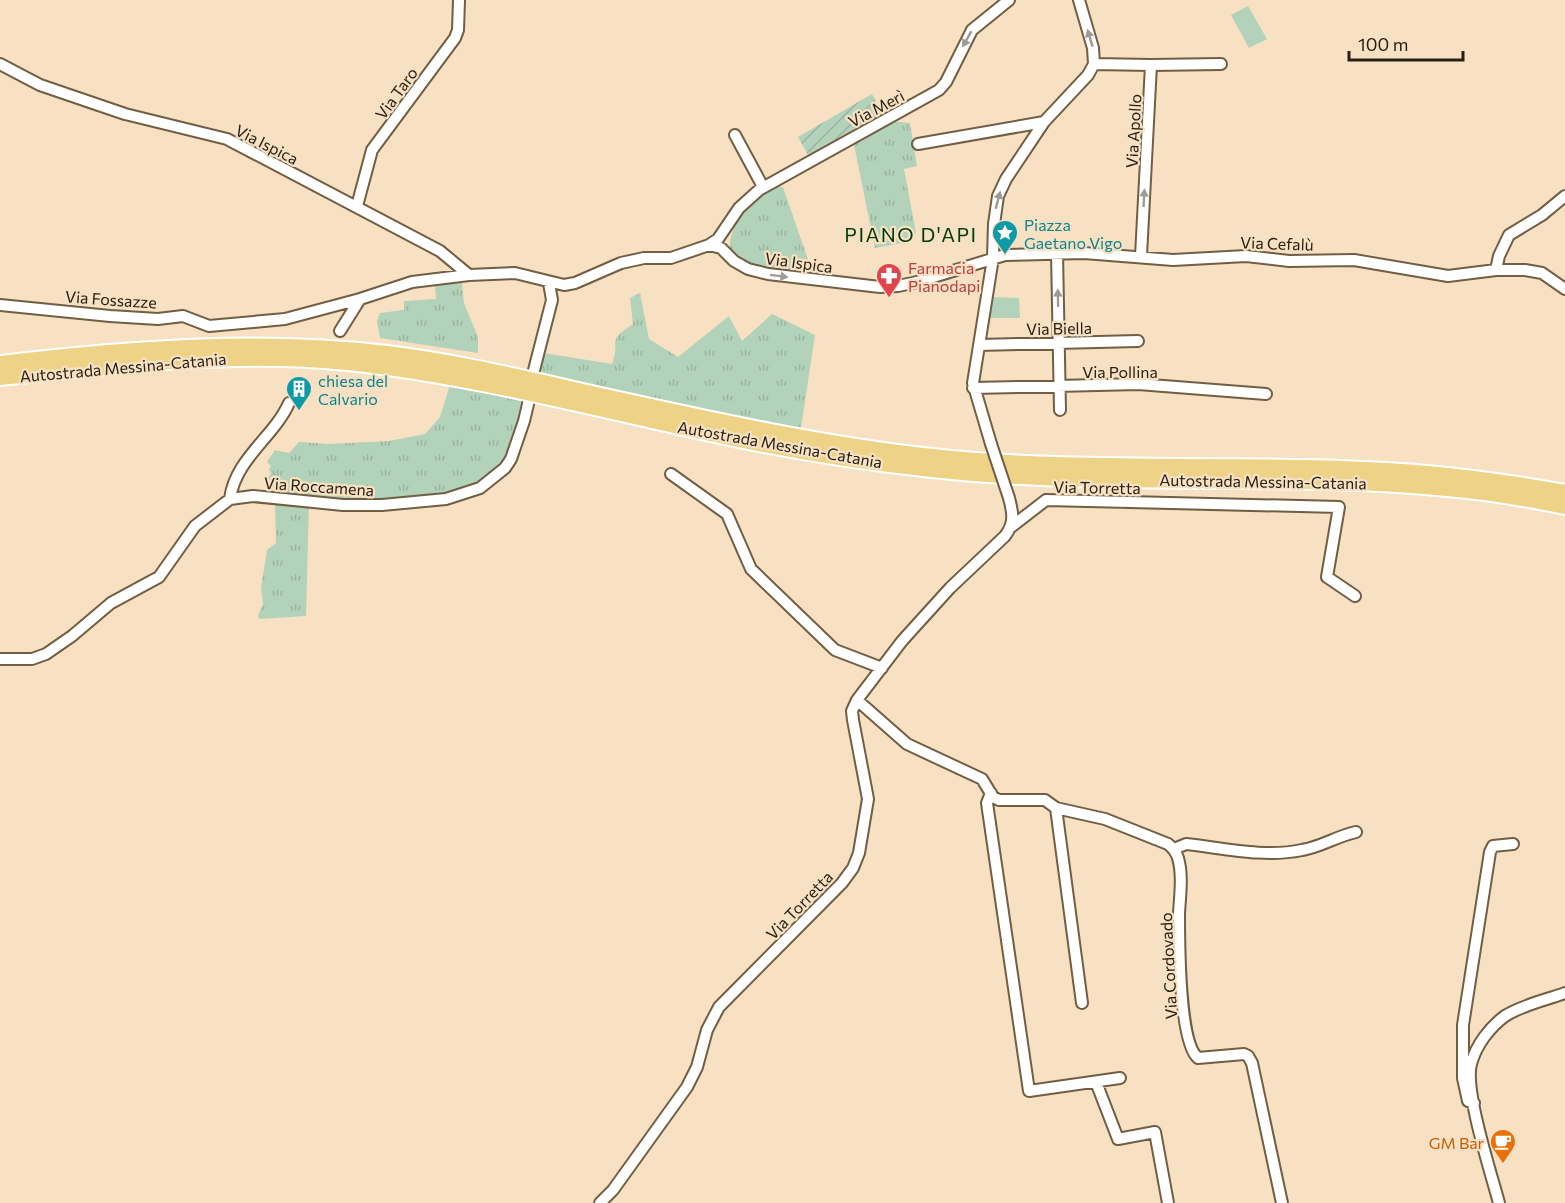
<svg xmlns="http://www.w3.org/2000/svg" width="1565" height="1203" viewBox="0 0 1565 1203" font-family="Commissioner,sans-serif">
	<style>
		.grass { fill: url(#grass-tufts) }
		.park { fill: #b3d2ba }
		.garden { fill: url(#garden-furrows) }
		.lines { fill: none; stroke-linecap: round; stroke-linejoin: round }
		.minor-casing { stroke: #715e43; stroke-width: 14 }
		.highway-casing { stroke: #fff; stroke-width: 20 }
		.minor { stroke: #fff; stroke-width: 10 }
		.highway { stroke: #eed386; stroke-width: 16 }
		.minor-bridge-casing { stroke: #715e43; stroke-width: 14; stroke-linecap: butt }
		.minor-bridge { stroke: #fff; stroke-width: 10 }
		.oneway { fill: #9e9b96 }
		.labels { text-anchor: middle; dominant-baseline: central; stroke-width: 4.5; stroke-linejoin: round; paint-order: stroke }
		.street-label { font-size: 16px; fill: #282015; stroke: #f7e1c2 }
		.culture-label { font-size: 16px; fill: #0d838f; stroke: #f7e1c2; text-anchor: start }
		.health-label { font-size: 16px; fill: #be3a42; stroke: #f7e1c2; text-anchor: start }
		.food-label { font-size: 16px; fill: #c56008; stroke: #f7e1c2; text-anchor: end }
		.quarter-label { font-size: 20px; letter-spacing: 1.5px; fill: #003c08; stroke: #f7e1c2 }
	</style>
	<defs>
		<pattern id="grass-tufts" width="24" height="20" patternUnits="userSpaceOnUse" patternTransform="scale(1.5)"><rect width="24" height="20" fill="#b3d2ba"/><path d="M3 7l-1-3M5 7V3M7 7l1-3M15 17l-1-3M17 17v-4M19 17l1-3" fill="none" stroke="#9ab49f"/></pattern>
		<pattern id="garden-furrows" width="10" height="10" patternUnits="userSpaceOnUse" patternTransform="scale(1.5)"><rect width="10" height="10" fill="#b3d2ba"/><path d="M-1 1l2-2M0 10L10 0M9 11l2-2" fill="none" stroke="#9ab49f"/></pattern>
	</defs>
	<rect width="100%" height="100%" fill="#f7e1c2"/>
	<path class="grass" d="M 889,121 L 910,123 L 917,166 L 904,169 L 916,233 L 907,242 L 875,248 L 853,140 Z
		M 772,186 L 783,187 L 814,277 L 756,269 L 736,258 L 730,250 L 730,241 L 736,219 L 746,204 Z
		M 462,283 L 464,303 L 478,337 L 478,353 L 380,338 L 377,321 L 380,313 L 404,310 L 404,301 L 436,299 L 435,285 Z
		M 640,293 L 649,339 L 678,357 L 729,316 L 742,341 L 772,314 L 815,335 L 801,428 L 630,398 L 538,375 L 544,353 L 612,364 C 621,341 605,342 633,324 L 630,298 Z
		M 450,385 L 479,390 L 524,402 C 519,426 514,456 495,472 C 485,481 471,489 459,493 C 447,496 434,495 422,497 C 380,501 301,507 265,483 L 271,473 L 269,470 L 271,466 L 267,462 L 275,450 L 289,453 L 299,442 L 329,444 L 389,441 L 425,434 L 440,417 Z
		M 275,501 L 309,504 L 306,616 L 259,619 L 258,615 L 263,604 L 261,588 L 267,550 L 276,543 Z"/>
	<path class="park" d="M 1248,6 L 1267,39 L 1249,48 L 1231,15 Z
		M 991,297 L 1019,298 L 1020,318 L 988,318 Z"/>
	<path class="garden" d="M 872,94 L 882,113 L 808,155 L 798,137 Z"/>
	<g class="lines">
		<defs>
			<path id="minor" d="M 0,64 L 40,85 L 125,114 L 227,139 L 440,251 L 469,275 L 515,273 L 564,285 L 575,283 L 621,263 L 644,258 L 671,258 L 709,245 L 721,248 L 734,261 L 748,269 L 768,274 L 880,287 L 898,286 L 917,282 L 1005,255 L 1084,253 L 1173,260 L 1246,256 L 1289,261 L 1354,260 L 1448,276 L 1496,270 L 1525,270 L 1542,273 L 1565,289
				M 1094,64 L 1151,65 L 1141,256
				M 1151,65 L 1221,64
				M 735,135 L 763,187
				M 918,144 L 1044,122
				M 357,206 L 372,150 L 455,38 L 458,30 L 459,0
				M 709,245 L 718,239 L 739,208 L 759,190 L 939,90 L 946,82 L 972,30 L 1009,0
				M 1057,253 L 1060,410
				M 1496,270 L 1499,256 L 1509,235 L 1542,215 L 1565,196
				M 0,305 L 110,316 L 158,319 L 183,316 L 209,326 L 285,319 L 360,299
				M 340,331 L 360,299 L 412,282 L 469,275
				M 979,345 L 1138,341
				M 533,374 L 552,300 L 549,283
				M 973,388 L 1138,384 L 1266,394
				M 991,444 L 973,383 L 993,258 L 994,224 L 998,196 L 1006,179 L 1044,122 L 1088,75 L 1094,64 L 1093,48 L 1079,0
				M 671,474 L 727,514 L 751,569 L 835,650 L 882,668
				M 230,499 C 235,459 274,437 289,403
				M 1011,527 L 1046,500 L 1339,507 L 1327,577 L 1355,596
				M 0,659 L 32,659 L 46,654 L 72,636 L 111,603 L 159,577 L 195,526 L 230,499 L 253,496 L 343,505 L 382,505 L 446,499 L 480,488 L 505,468 L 511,459 L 524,421 L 529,400
				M 857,700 L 907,744 L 982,779 L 993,797 L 999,800 L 1045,800 L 1056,808 L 1105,819 L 1168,844 C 1173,848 1176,851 1178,858 C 1183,875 1180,896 1179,913 C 1179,940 1179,1043 1198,1058 L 1244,1054 L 1248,1056 L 1252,1063 L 1282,1203
				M 991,793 L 987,803 L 1029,1091 L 1120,1078
				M 1056,808 L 1082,1003
				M 1174,849 L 1186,844 C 1223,848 1265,858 1302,850 C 1321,847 1337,836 1356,832
				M 1096,1082 L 1118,1139 L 1155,1132 L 1168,1203
				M 1474,1103 L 1468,1101 L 1463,1078 L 1463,1025 L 1490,852 L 1493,846 L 1513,844
				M 600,1203 L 613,1190 L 687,1087 L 697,1067 L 707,1030 L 719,1007 L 842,883 L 853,868 L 859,853 L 868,799 L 853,720 L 852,711 L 857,700 L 902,641 L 950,588 L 1005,536 C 1015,523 1013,513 1009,498
				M 1499,1203 C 1491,1173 1464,1090 1471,1064 C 1476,1045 1490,1027 1505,1016 C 1522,1005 1546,1000 1565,993"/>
			<path id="highway" d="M 0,364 C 129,349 258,339 387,354 C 461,363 533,381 605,397 C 714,421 822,445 932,457 C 1093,474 1255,461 1416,473 C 1466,477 1515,484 1565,493
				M 0,377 C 116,365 231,350 348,362 C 477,376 602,410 729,437 C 796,451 864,462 932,469 C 1103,488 1276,472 1447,488 C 1487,491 1526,498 1565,506"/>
		</defs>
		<use href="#minor" class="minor-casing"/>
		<use href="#highway" class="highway-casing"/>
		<use href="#minor" class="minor"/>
		<use href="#highway" class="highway"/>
		<defs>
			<path id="minor-bridge" d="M 991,444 L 1009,498"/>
		</defs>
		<use href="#minor-bridge" class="minor-bridge-casing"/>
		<use href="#minor-bridge" class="minor-bridge"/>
	</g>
	<defs><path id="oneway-solid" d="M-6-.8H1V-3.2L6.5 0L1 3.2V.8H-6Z" transform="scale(1.5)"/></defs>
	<g class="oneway">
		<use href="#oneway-solid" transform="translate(1090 38) rotate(-106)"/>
		<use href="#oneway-solid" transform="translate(967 39) rotate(119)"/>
		<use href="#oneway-solid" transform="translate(1144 198) rotate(-87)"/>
		<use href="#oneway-solid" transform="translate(998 200) rotate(-75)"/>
		<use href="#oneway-solid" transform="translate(779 276) rotate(7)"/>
		<use href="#oneway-solid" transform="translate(1058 298) rotate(-91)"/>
	</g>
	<defs>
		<symbol id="sight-pin" viewBox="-11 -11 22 30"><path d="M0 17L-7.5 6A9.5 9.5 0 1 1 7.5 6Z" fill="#0f9aa8" stroke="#f7e1c2"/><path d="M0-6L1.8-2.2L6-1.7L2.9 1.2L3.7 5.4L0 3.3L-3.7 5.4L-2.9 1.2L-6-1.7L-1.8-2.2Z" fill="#fff"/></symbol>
		<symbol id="pharmacy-pin" viewBox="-11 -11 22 30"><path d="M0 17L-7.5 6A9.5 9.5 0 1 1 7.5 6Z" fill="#e0444e" stroke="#f7e1c2"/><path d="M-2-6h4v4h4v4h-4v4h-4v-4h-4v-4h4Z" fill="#fff"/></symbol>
		<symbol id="building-pin" viewBox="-11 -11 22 30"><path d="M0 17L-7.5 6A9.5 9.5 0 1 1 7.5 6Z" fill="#0f9aa8" stroke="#f7e1c2"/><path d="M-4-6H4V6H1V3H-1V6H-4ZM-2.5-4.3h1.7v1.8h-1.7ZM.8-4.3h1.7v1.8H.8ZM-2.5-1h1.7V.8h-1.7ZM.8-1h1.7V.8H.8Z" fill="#fff"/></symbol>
		<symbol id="cafe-pin" viewBox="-11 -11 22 30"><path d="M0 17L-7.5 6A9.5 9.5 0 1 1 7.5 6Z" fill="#e8710a" stroke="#f7e1c2"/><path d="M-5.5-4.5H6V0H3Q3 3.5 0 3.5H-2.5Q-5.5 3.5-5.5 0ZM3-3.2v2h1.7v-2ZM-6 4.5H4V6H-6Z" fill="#fff"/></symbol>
	</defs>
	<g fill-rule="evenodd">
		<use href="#sight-pin" x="990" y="218" width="30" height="40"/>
		<use href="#pharmacy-pin" x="874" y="261" width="30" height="40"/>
		<use href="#building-pin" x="284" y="374" width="30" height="40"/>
		<use href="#cafe-pin" x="1488" y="1127" width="30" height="40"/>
	</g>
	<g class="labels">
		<g class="street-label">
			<text transform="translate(396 93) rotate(-54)">Via Taro</text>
			<text transform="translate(876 108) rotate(-28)">Via Merì</text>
			<text transform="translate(1133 131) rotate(-87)">Via Apollo</text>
			<text transform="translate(267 144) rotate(27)">Via Ispica</text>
			<text transform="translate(1277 243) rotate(2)">Via Cefalù</text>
			<text transform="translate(799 262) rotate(8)">Via Ispica</text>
			<text transform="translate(111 299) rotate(4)">Via Fossazze</text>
			<text transform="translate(1059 328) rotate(-1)">Via Biella</text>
			<text transform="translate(123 367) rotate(-5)">Autostrada Messina-Catania</text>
			<text x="1120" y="371">Via Pollina</text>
			<text transform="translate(780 444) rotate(10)">Autostrada Messina-Catania</text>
			<text transform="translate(1263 481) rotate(1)">Autostrada Messina-Catania</text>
			<text transform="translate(319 486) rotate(4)">Via Roccamena</text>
			<text transform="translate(1097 487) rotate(1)">Via Torretta</text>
			<text transform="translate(799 905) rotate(-46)">Via Torretta</text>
			<text transform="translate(1168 966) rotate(-93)">Via Cordovado</text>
		</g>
		<g class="culture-label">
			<text x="1024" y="224">Piazza<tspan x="1024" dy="18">Gaetano Vigo</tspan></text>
			<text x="318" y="380">chiesa del<tspan x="318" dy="18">Calvario</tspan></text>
		</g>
		<g class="health-label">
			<text x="908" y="267">Farmacia<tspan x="908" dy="18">Pianodapi</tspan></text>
		</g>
		<g class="food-label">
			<text x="1484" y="1142">GM Bar</text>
		</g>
		<g class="quarter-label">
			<text x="911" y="234">PIANO D'API</text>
		</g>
	</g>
	<path d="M1349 51v9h114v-9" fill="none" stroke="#282015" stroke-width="3"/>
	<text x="1358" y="51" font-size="18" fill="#282015" stroke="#f7e1c2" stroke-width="4.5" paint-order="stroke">100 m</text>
</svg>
